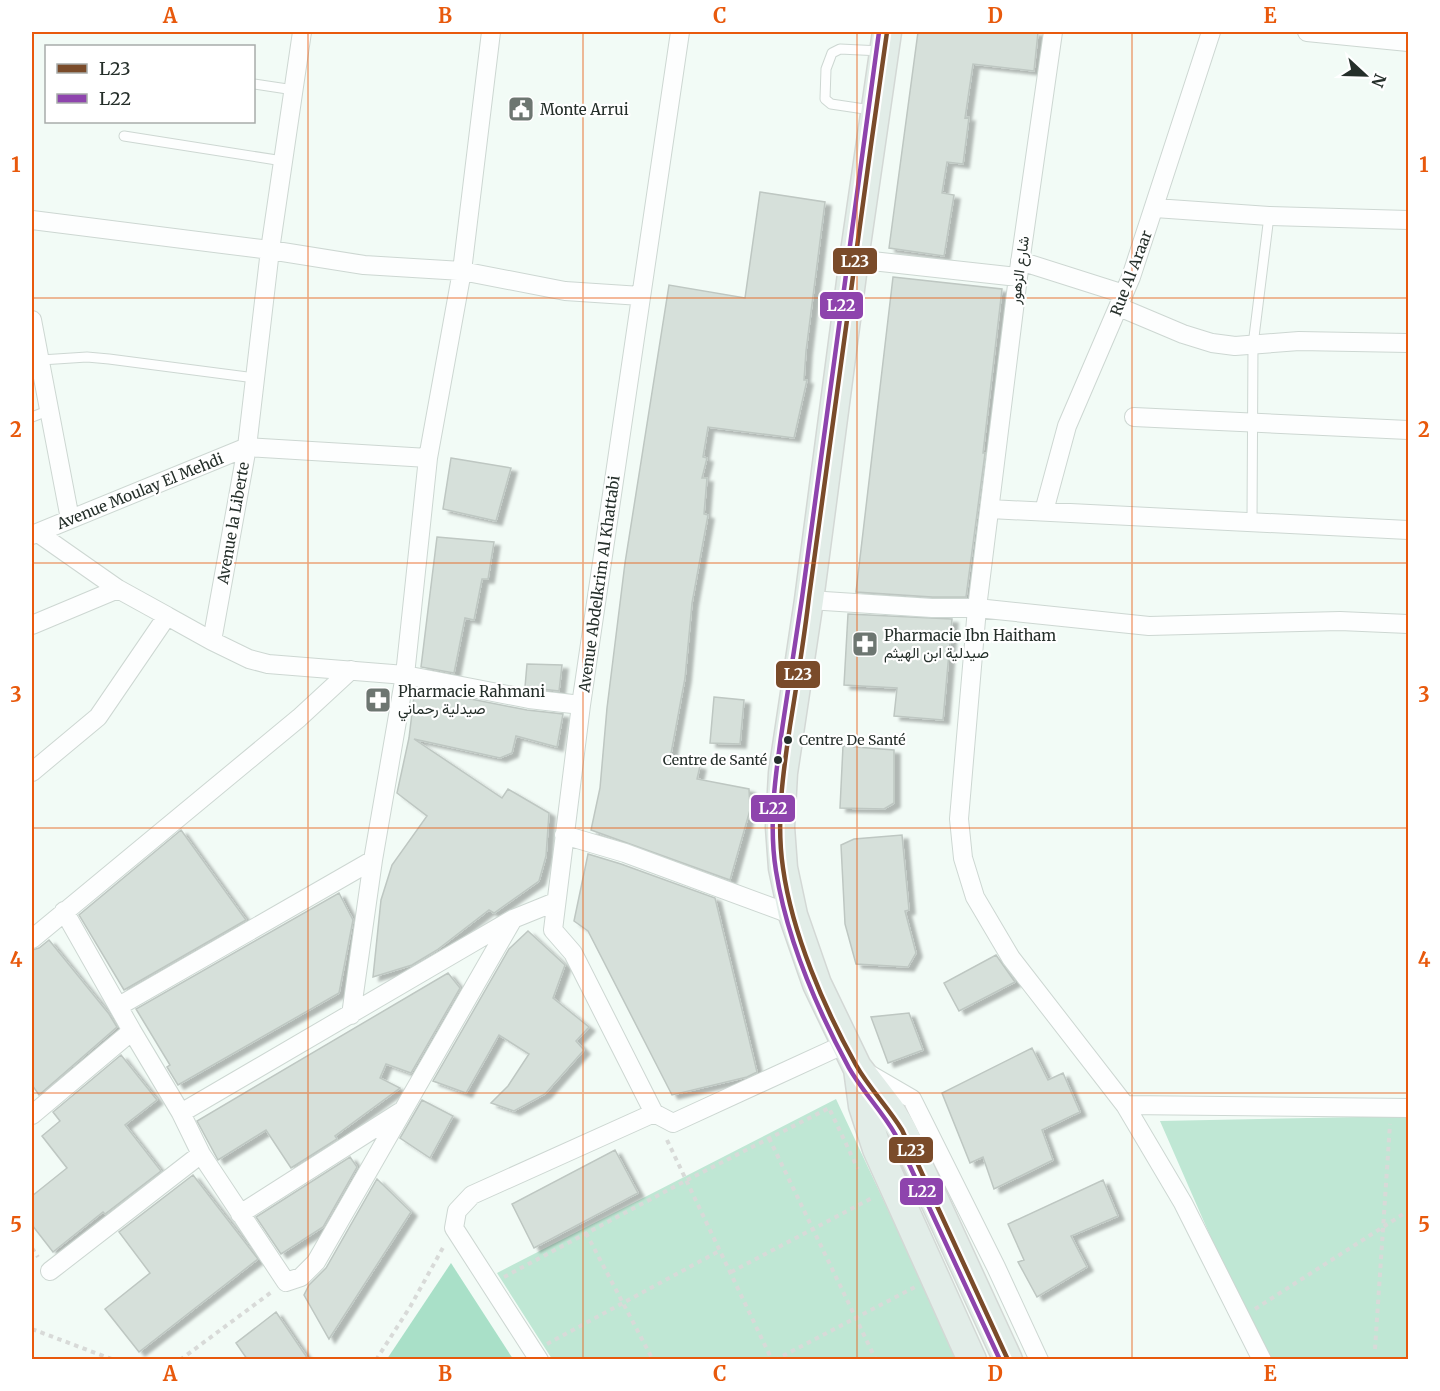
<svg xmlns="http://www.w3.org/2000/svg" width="1440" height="1391" viewBox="0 0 1440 1391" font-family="Merriweather,Vazirmatn,serif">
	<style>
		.green { fill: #bfe7d4 }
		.forest { fill: #a9e0c8 }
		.building { fill: #d6e0da; stroke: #bec7c2; stroke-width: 1.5; filter: url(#shadow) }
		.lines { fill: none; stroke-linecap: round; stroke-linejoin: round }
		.lane-casing { stroke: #cdd7d2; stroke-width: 11 }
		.street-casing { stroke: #cdd7d2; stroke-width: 20 }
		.primary-casing { stroke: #d3d8d5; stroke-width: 31 }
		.path { stroke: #d8dad8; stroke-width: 4; stroke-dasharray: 4.5 4.5; stroke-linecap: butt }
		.lane { stroke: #fdfefe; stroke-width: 9 }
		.street { stroke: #fdfefe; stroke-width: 18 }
		.primary { stroke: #e2ede8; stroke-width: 28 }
		.bus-1-casing { stroke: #fff; stroke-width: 9 }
		.bus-2-casing { stroke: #fff; stroke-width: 9 }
		.bus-1 { stroke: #7a4b2a; stroke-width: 4.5 }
		.bus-2 { stroke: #8e44ad; stroke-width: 4.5 }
		.grid { fill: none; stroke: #e8590c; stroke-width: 1.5; stroke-opacity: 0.55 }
		.bus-dot { fill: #252f2a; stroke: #fff; stroke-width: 2 }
		.labels { text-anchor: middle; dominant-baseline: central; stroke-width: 4.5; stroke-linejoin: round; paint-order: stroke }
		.bus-label { font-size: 14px; fill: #252f2a; stroke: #fff; text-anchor: start }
		.poi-label { font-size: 15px; fill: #252f2a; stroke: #fff; text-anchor: start }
		.street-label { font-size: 15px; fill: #252f2a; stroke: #fff }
		.line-badge { stroke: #fff; stroke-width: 2 }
		.badge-label { font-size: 16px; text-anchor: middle; font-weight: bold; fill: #fff }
		.neatline { fill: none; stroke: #e8590c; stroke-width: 2 }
		.grid-label { font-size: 20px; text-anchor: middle; font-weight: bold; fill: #e8590c }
	</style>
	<defs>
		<filter id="shadow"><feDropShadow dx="6" dy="4" stdDeviation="1.5" flood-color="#0004"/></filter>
	</defs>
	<rect width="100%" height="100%" fill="#f2fbf6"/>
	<path class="green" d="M 836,1099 L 958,1359 L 552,1359 L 497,1273 Z
		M 1408,1116 L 1408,1359 L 1264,1359 L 1160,1121 Z"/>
	<path class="forest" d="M 451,1263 L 513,1359 L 387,1359 Z"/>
	<path class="building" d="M 918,32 L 1038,32 L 1034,71 L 973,64 L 965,118 L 969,117 L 963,164 L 947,162 L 942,193 L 954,195 L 944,256 L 889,248 Z
		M 760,192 L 825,202 L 806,351 L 804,380 L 807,380 L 794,438 L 708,427 L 703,457 L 707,458 L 702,478 L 707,478 L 704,514 L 708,515 L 692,603 L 685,678 L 670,759 L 700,766 L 697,779 L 749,789 L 750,810 L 730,880 L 591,830 L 600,788 L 607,708 L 625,563 L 669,285 L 745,298 Z
		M 893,277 L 1002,289 L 983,453 L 985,453 L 966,597 L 932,597 L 856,592 Z
		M 451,458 L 511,468 L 496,521 L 443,509 Z
		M 437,537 L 494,542 L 488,579 L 482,579 L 474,620 L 465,618 L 454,673 L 421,667 Z
		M 848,614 L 952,619 L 943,720 L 894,716 L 897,688 L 844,685 Z
		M 527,664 L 562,665 L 559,691 L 525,687 Z
		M 415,688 L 527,710 L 563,714 L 557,747 L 516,736 L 512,753 L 500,758 L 414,739 L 502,798 L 508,789 L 549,813 L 546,856 L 539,881 L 494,913 L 489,910 L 437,950 L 412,965 L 373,977 L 381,900 L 392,865 L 427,816 L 397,793 L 409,738 Z
		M 714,697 L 744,700 L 740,744 L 710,743 Z
		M 843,746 L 894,750 L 894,803 L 884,809 L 840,808 Z
		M 181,830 L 246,920 L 124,990 L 79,915 Z
		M 902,835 L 909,910 L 905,911 L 916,953 L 908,967 L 856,964 L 845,924 L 841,845 L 854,839 Z
		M 588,854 L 621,864 L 715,898 L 757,1072 L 747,1077 L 672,1095 L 588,931 L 574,921 Z
		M 339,893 L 353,920 L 339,993 L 178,1085 L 167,1067 L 170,1065 L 136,1009 Z
		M 528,931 L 565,965 L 553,998 L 589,1027 L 576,1041 L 584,1050 L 545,1094 L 514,1111 L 491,1103 L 508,1086 L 529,1054 L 499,1035 L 466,1093 L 433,1081 L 509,949 Z
		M 49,940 L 109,1014 L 117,1027 L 39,1095 L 32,1085 L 32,950 L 39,948 Z
		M 996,955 L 1015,982 L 959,1011 L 944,983 Z
		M 448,973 L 460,988 L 411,1073 L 386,1064 L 380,1078 L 400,1088 L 335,1136 L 337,1139 L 291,1168 L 266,1130 L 218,1160 L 197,1121 Z
		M 909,1013 L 923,1050 L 888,1063 L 871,1017 Z
		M 1032,1048 L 1048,1080 L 1063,1073 L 1080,1112 L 1042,1130 L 1053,1160 L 994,1189 L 983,1157 L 970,1163 L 942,1093 Z
		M 121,1055 L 157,1100 L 125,1125 L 161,1171 L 105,1214 L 103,1212 L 53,1252 L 32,1225 L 32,1196 L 67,1168 L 42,1136 L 60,1121 L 53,1112 Z
		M 422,1100 L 453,1116 L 430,1158 L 400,1138 Z
		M 615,1150 L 638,1193 L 534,1248 L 512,1204 Z
		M 350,1157 L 357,1167 L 323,1227 L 281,1254 L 256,1217 Z
		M 193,1175 L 258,1259 L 139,1352 L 105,1309 L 150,1273 L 119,1232 Z
		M 377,1179 L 411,1212 L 329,1339 L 304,1295 L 309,1285 L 326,1268 Z
		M 1103,1180 L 1118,1216 L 1071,1236 L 1087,1267 L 1037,1297 L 1018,1262 L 1024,1260 L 1008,1224 Z
		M 276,1312 L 308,1359 L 247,1359 L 236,1343 Z"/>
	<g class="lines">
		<defs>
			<path id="lane" d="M 254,84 L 294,90
				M 871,110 L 831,104 L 825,99 L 826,69 L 832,53 L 840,49 L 881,51
				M 124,136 L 283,161
				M 41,360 L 87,357 L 109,359 L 255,378
				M 32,417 L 50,410
				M 1252,521 L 1253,345 L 1269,216"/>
			<path id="street" d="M 302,32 L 270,250 L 247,447 L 212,641 L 249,659 L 268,664 L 405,675 L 529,699 L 581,705
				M 1053,32 L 1018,277 L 977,608 L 959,819 L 963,858 L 975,897 L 1011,958 L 1125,1105 L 1183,1203 L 1262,1360
				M 1307,32 L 1408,42
				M 1155,208 L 1269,216 L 1408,220
				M 32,220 L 270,250 L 364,265 L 462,271 L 565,291 L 641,296
				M 854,259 L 1018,277
				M 1020,261 L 1124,294
				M 1119,307 L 1183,334 L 1212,343 L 1235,346 L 1299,341 L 1408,343
				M 32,320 L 70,519
				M 1134,417 L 1408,430
				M 990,509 L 1408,530
				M 1044,511 L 1067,426 L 1131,277 L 1211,32
				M 38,533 L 118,589
				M 32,535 L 247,447 L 428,458
				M 809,600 L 932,608 L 977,608 L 1149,626 L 1340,621 L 1408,624
				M 32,625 L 118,589 L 167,616
				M 32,772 L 98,717 L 167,616 L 212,641
				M 564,835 L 625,853 L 793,915
				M 64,911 L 132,1031 L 181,1113 L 201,1154 L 286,1282 L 301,1277 L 316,1262 L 513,919
				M 32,939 L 299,718 L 351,670
				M 119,1006 L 373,860
				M 351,1015 L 373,860 L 405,675 L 428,458 L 462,271 L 491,32
				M 869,1074 L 912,1099 L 996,1267 L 1039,1360
				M 1125,1105 L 1408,1108
				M 181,1113 L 513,919 L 555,902
				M 654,1113 L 573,953 L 553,930 L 581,705 L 680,32
				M 32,1115 L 132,1031
				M 240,1214 L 400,1112
				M 50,1271 L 201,1154
				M 539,1360 L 454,1228 L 457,1211 L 472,1195 L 654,1113 L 673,1123 L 845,1044"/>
			<path id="primary" d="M 887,32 L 854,259 L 809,600 L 783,773 L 780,827 L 783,868 L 793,915 L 817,984 L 857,1067 L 890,1110 L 902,1130 L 1008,1360
				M 858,1069 L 863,1106 L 877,1149 L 972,1360"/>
		</defs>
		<use href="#lane" class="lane-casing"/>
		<use href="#street" class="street-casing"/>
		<use href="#primary" class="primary-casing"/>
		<path class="path" d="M 769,1138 L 876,1360
			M 667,1140 L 772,1360
			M 586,1233 L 653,1360
			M 32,1248 L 38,1257
			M 731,1272 L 872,1198
			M 504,1277 L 687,1180 L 829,1108 L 858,1169
			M 1255,1309 L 1408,1211
			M 32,1329 L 114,1360
			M 547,1344 L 721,1250
			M 1375,1349 L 1390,1124
			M 180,1360 L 273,1291
			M 376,1360 L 410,1307 L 445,1244
			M 775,1360 L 915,1287"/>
		<use href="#lane" class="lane"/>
		<use href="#street" class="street"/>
		<use href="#primary" class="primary"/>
		<defs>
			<path id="bus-1" d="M 887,32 C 860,220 835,408 809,597 C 804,640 797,683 790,726 C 783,773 776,821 783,868 C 792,933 824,1008 856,1065 C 869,1088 888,1107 902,1130 L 1008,1360"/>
			<path id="bus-2" d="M 879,32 C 852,220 828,409 802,598 C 796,640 789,681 783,723 C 776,771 768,822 776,871 C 787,940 816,1007 849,1068 C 862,1091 882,1111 895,1134 L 1000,1360"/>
		</defs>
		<use href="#bus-1" class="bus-1-casing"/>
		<use href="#bus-2" class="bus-2-casing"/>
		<use href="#bus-1" class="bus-1"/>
		<use href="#bus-2" class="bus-2"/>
	</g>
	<path class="grid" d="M 308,32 L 308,1360M 583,32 L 583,1360M 857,32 L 857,1360M 1132,32 L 1132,1360M 32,298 L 1408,298M 32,563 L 1408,563M 32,828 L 1408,828M 32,1093 L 1408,1093"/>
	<defs>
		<symbol id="civic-square" viewBox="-11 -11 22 22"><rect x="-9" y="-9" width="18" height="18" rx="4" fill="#6d7671" stroke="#fff"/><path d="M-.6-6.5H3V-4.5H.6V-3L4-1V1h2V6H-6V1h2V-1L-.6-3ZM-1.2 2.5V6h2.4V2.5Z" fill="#fff"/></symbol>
		<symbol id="pharmacy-square" viewBox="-11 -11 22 22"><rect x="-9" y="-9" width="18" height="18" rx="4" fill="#6d7671" stroke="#fff"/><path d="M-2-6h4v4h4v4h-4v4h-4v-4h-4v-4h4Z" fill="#fff"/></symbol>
	</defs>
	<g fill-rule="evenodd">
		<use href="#civic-square" x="506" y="94" width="30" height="30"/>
		<use href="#pharmacy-square" x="850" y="629" width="30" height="30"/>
		<use href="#pharmacy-square" x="363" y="685" width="30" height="30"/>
	</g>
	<g class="bus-dot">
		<circle cx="788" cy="740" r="5"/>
		<circle cx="778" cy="760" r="5"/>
	</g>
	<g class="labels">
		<g class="bus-label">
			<text x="799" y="740">Centre De Santé</text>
			<text x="767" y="760" text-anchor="end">Centre de Santé</text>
		</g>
		<g class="poi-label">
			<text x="540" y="109">Monte Arrui</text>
			<text x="884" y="635">Pharmacie Ibn Haitham<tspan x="884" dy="17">صيدلية ابن الهيثم</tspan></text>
			<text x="398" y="691">Pharmacie Rahmani<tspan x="398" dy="17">صيدلية رحماني</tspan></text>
		</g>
		<g class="street-label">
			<text transform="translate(1019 270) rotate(-82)">شارع الزهور</text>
			<text transform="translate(1131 273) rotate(-69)">Rue Al Araar</text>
			<text transform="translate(140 491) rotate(-22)">Avenue Moulay El Mehdi</text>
			<text transform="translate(233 523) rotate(-80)">Avenue la Liberte</text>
			<text transform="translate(599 584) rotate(-82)">Avenue Abdelkrim Al Khattabi</text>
		</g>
	</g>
	<g class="line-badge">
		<rect x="832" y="247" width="46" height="28" rx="6" fill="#7a4b2a"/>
		<rect x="819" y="291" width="45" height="29" rx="6" fill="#8e44ad"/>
		<rect x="775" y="660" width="46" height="29" rx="6" fill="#7a4b2a"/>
		<rect x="750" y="794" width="46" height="29" rx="6" fill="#8e44ad"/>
		<rect x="888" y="1136" width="46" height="28" rx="6" fill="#7a4b2a"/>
		<rect x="899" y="1177" width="45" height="29" rx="6" fill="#8e44ad"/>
	</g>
	<g class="badge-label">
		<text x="855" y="267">L23</text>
		<text x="841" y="311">L22</text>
		<text x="798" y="680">L23</text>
		<text x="773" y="814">L22</text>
		<text x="911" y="1156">L23</text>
		<text x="922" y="1197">L22</text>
	</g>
	<rect width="1440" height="1391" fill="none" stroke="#ffffff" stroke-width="66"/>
	<rect x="45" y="45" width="210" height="78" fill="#ffffff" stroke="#a8acaa" stroke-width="1.5"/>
	<rect x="57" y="64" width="30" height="9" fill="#7a4b2a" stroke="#a8acaa" stroke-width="1.5"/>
	<text x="99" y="75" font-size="18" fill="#252f2a">L23</text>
	<rect x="57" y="94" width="30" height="9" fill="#8e44ad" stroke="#a8acaa" stroke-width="1.5"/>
	<text x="99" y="105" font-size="18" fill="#252f2a">L22</text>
	<g transform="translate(1365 75) rotate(112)" stroke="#ffffff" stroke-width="4.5" paint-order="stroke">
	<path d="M0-4.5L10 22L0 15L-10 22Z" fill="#252f2a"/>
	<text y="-9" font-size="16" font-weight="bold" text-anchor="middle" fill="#252f2a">N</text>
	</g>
	<rect x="33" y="33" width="1374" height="1325" class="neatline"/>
	<g class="grid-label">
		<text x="170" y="23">A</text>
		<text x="445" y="23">B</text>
		<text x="720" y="23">C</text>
		<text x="995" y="23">D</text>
		<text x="1270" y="23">E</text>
		<text x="16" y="172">1</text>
		<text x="1424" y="172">1</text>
		<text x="16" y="437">2</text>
		<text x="1424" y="437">2</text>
		<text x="16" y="702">3</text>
		<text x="1424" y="702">3</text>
		<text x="16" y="967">4</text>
		<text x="1424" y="967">4</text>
		<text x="16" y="1232">5</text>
		<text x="1424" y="1232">5</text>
		<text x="170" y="1381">A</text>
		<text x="445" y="1381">B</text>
		<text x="720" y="1381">C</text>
		<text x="995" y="1381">D</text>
		<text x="1270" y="1381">E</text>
	</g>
</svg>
